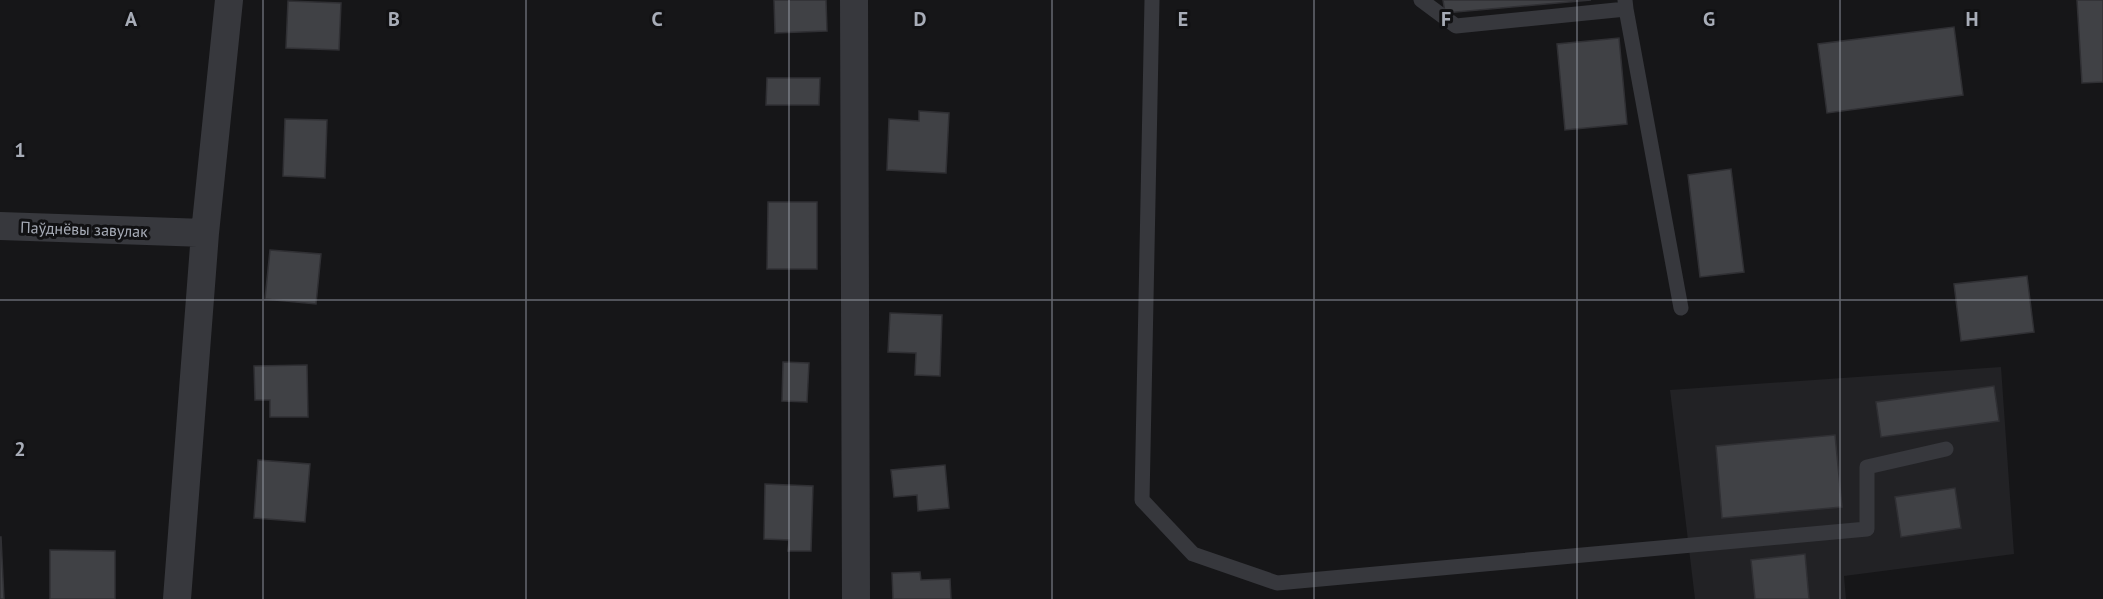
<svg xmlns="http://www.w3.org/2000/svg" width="2103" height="599" viewBox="0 0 2103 599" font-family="'PT Sans',sans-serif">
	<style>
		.built { fill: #222225 }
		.building { fill: #404145; stroke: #303034; stroke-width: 1.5 }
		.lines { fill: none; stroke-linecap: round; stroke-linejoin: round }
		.service { stroke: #37383d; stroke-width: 15 }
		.minor { stroke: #37383d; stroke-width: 28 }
		.grid { fill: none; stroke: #a8adb8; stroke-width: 1.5; stroke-opacity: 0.55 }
		.labels { text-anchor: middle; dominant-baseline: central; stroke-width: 6; stroke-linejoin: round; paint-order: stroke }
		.street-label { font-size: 16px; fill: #a8adb8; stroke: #111113 }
		.grid-label { font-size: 20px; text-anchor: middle; font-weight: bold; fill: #a8adb8; stroke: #111113; stroke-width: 6; stroke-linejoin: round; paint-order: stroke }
	</style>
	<rect width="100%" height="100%" fill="#161618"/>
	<path class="built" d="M 2001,367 L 2014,554 L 1844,576 L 1846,599 L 1695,599 L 1670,390 Z"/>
	<path class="building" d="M 774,0 L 826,0 L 827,31 L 775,33 Z
		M 1443,0 L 1591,0 L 1445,13 Z
		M 2077,0 L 2103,0 L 2103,82 L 2082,83 Z
		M 288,1 L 341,3 L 339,50 L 286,48 Z
		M 1954,27 L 1963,95 L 1827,113 L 1818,44 Z
		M 1619,38 L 1627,124 L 1565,130 L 1557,44 Z
		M 767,78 L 820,78 L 819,105 L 766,105 Z
		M 919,111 L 949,113 L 946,173 L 887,170 L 889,119 L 919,121 Z
		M 285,119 L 327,120 L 325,178 L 283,176 Z
		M 1731,169 L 1744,272 L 1700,277 L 1688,175 Z
		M 768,202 L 817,202 L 817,269 L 767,269 Z
		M 270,250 L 321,254 L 316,304 L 265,299 Z
		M 2027,276 L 2034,332 L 1961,341 L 1954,284 Z
		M 890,313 L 942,315 L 940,376 L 915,375 L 916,353 L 888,352 Z
		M 783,362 L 809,363 L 807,402 L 782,401 Z
		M 307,365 L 308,417 L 270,417 L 270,400 L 255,400 L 254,366 Z
		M 1994,386 L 1999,421 L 1881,437 L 1876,402 Z
		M 1835,435 L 1842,507 L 1722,518 L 1716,446 Z
		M 258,460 L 310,464 L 305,522 L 254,518 Z
		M 945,465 L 949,508 L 918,511 L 917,495 L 894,497 L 891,470 Z
		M 765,484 L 813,486 L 811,551 L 788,551 L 789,540 L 764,539 Z
		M 1955,488 L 1961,528 L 1901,537 L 1895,497 Z
		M 0,537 L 1,537 L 4,599 L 0,599 Z
		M 50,550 L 115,551 L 115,599 L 50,599 Z
		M 1805,554 L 1809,599 L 1755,599 L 1751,560 Z
		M 920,572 L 921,580 L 950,579 L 951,599 L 893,599 L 892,573 Z"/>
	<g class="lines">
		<path class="service" d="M 1152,0 L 1142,500 L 1193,554 L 1277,583 L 1867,529 L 1867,467 L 1946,449
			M 1421,0 L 1456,26 L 1626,9 L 1625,0
			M 1626,9 L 1681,308"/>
		<path class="minor" d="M 854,0 L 856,599
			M 0,226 L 205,233
			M 177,599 L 205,233 L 229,0"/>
	</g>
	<path class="grid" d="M 263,0 L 263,599M 526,0 L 526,599M 789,0 L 789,599M 1052,0 L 1052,599M 1314,0 L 1314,599M 1577,0 L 1577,599M 1840,0 L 1840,599M 0,300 L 2103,300"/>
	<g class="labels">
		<g class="street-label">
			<text transform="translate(84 229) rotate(2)">Паўднёвы завулак</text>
		</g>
	</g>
	<g class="grid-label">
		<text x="131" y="26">A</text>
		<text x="394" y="26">B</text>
		<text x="657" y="26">C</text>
		<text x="920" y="26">D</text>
		<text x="1183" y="26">E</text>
		<text x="1446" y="26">F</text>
		<text x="1709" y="26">G</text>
		<text x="1972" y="26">H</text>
		<text x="20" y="157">1</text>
		<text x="20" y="456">2</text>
	</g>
</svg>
